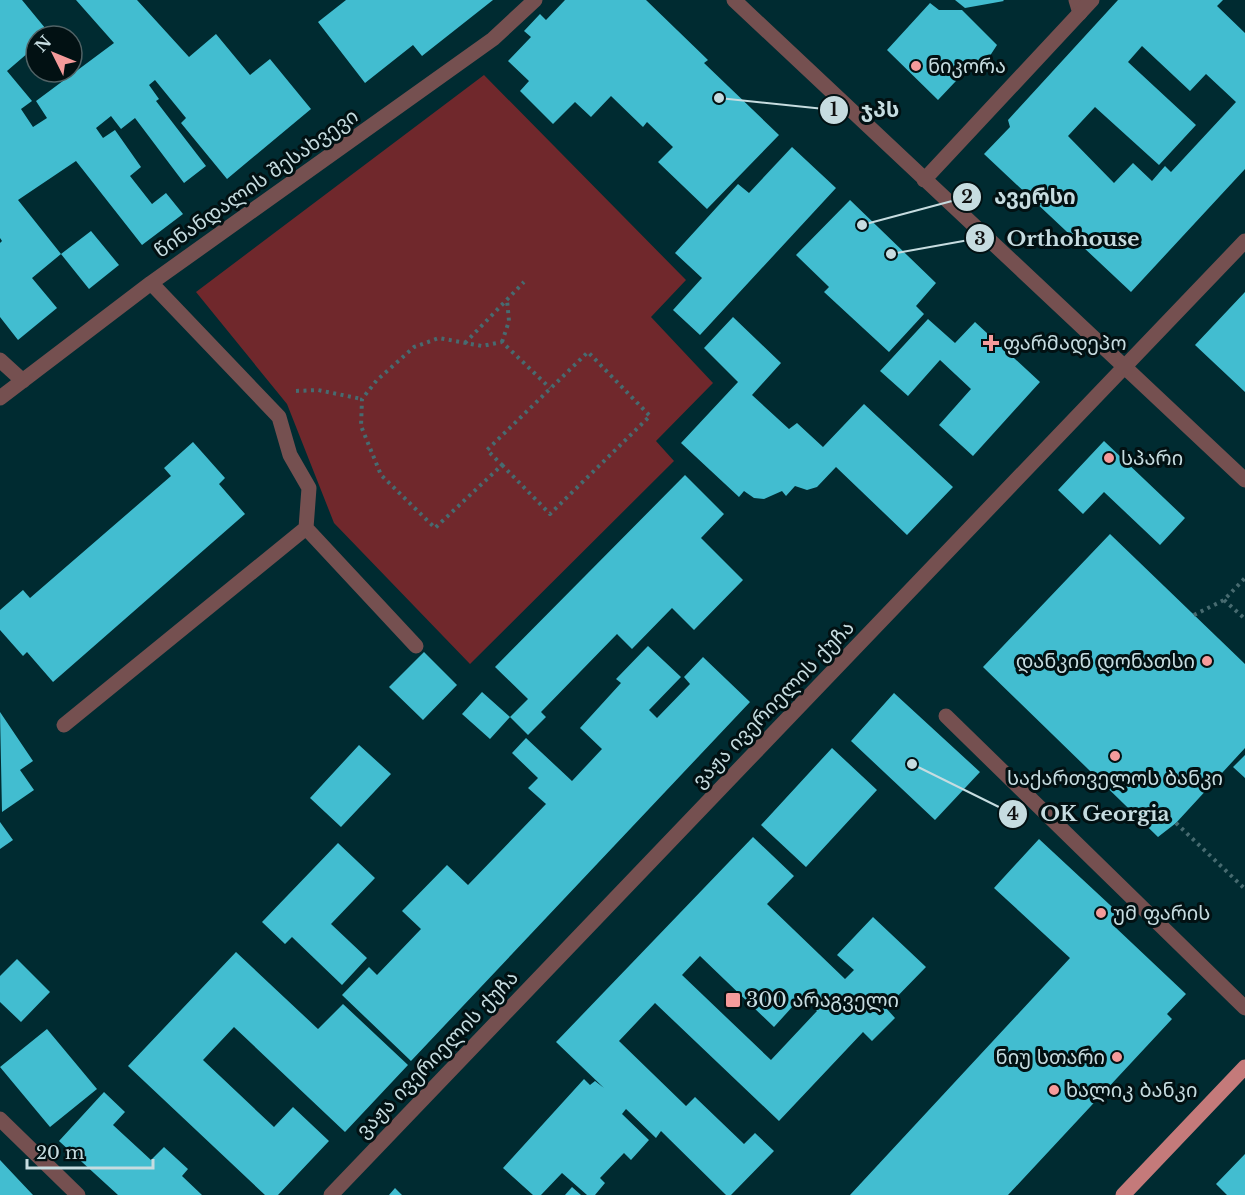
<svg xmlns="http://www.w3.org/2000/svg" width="1245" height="1195" viewBox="0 0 1245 1195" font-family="'Libre Baskerville','Noto Sans Georgian',serif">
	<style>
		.green { fill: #70282c }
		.building { fill: #42bdd0; fill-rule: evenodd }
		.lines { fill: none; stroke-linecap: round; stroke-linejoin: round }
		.path { stroke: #476b70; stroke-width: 4; stroke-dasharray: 3 4.5; stroke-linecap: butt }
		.lane { stroke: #755050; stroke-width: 15 }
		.street { stroke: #755050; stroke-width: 15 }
		.primary { stroke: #c47a7a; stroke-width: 15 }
		.poi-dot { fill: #f59b9b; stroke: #021113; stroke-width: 2 }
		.labels { text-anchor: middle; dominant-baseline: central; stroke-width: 6; stroke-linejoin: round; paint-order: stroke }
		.poi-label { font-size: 20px; fill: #c6dce0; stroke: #021113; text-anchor: start }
		.street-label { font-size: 20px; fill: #c6dce0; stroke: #021113 }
		.leader { fill: none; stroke: #c6dce0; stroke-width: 2 }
		.callout-dot { fill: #c6dce0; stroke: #021113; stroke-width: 2 }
		.mark-label { font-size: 18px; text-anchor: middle; font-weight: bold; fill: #111 }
		.callout-label { font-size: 21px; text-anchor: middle; font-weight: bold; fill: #c6dce0; stroke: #021113; stroke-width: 6; stroke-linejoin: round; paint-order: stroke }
	</style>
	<rect width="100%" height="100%" fill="#002b31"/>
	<path class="green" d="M 484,75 L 686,280 L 651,317 L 713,383 L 656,441 L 674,461 L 470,664 L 334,523 L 287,404 L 196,292 Z"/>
	<path class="building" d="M 0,0 L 22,0 L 50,34 L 36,36 L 36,46 L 7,71 L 32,101 L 21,109 L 33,127 L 47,118 L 36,101 L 114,43 L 76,0 L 137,0 L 189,57 L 216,34 L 250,75 L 270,59 L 311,109 L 227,179 L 181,123 L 186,118 L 155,80 L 149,85 L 159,99 L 156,101 L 206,166 L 184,183 L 135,118 L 121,129 L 111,116 L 96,128 L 103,138 L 115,130 L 141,167 L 130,176 L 152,204 L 166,193 L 183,214 L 142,245 L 76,161 L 18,200 L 61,254 L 32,278 L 57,308 L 18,340 L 0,317 L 0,243 L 2,241 L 0,238 Z
		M 346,0 L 493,0 L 422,56 L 413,45 L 365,83 L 318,22 Z
		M 565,0 L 646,0 L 708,60 L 704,63 L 779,135 L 707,209 L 658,162 L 673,147 L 647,122 L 643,127 L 611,96 L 591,117 L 575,102 L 553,124 L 520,91 L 529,81 L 508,61 L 531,37 L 524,31 L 540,14 L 546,20 Z
		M 955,0 L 1003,0 L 1004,1 L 965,8 Z
		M 1118,0 L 1223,0 L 1217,6 L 1245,33 L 1245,169 L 1131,292 L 984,154 L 1010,127 L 1008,120 ZM 1142,46 L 1190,91 L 1206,74 L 1236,102 L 1171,172 L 1165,166 L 1152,181 L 1133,163 L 1114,183 L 1068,136 L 1095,107 L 1159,165 L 1196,125 L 1128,62 Z
		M 930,3 L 939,10 L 962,10 L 997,45 L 980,71 L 972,64 L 938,100 L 887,50 Z
		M 792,147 L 836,188 L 700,335 L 673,310 L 702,278 L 675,253 L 738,184 L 749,193 Z
		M 850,200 L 936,283 L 916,306 L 924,314 L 889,352 L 824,292 L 829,287 L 796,255 Z
		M 91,231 L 119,265 L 89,289 L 61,254 Z
		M 1245,292 L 1245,392 L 1195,345 Z
		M 733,317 L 781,363 L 752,395 L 789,429 L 797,423 L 823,447 L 864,404 L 953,487 L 907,535 L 836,467 L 817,487 L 807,490 L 795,486 L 786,496 L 782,491 L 764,499 L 754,498 L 744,491 L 739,497 L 681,443 L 738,382 L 704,348 Z
		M 928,319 L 955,343 L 975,322 L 1040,382 L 973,456 L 939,425 L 971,389 L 940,360 L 908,396 L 880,371 Z
		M 1104,441 L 1185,518 L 1160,545 L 1104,492 L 1083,514 L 1058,490 Z
		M 193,442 L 225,478 L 219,484 L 245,514 L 53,682 L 27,652 L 23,656 L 0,630 L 0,610 L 23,590 L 30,598 L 171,476 L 164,468 Z
		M 685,475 L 724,514 L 701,538 L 743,580 L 694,630 L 672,608 L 632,649 L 617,634 L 541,712 L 546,717 L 528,735 L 510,717 L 528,699 L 495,667 Z
		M 1110,534 L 1245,664 L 1245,748 L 1176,823 L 1158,837 L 983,667 Z
		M 648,646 L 681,677 L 649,710 L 657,718 L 690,684 L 684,677 L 703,657 L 750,702 L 411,1061 L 342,995 L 369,967 L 377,975 L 421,929 L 402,911 L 447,865 L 468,885 L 546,804 L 528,788 L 538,778 L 512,753 L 526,738 L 572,781 L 602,749 L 580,728 L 621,683 L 616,679 Z
		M 424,652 L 457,685 L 423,720 L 389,687 Z
		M 482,692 L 510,717 L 490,739 L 462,714 Z
		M 894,693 L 980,772 L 935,820 L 851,741 Z
		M 0,712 L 33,761 L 20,770 L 34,790 L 2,812 Z
		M 359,745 L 391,774 L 341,827 L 310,798 Z
		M 832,748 L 877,790 L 806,867 L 761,825 Z
		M 1245,755 L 1245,778 L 1233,767 Z
		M 0,822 L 13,840 L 0,849 Z
		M 753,837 L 794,876 L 767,904 L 845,979 L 854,970 L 837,955 L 873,917 L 926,967 L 886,1008 L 895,1018 L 872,1041 L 863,1032 L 779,1121 L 655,1003 L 619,1041 L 686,1106 L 695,1097 L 744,1144 L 755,1133 L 774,1151 L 731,1195 L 726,1195 L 661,1131 L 656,1138 L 626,1109 L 622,1114 L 649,1140 L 631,1160 L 624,1153 L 600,1178 L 605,1183 L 595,1195 L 587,1195 L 562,1173 L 541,1195 L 533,1195 L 503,1168 L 584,1079 L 590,1085 L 595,1081 L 604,1088 L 556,1042 ZM 700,956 L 774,1027 L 803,995 L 817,1011 L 771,1060 L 682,975 Z
		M 1039,839 L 1124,918 L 1115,927 L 1186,994 L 1167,1014 L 1172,1019 L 1008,1195 L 850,1195 L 1070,958 L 994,888 Z
		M 338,843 L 375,878 L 331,924 L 367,958 L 342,985 L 292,937 L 285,944 L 262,922 Z
		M 236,952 L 318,1029 L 343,1004 L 408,1065 L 345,1132 L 234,1027 L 203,1060 L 274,1127 L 293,1107 L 329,1141 L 278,1195 L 265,1195 L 128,1066 Z
		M 17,959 L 50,992 L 21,1022 L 0,1002 L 0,976 Z
		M 47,1029 L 97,1089 L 50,1127 L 0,1067 Z
		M 104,1092 L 125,1112 L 113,1125 L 151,1160 L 164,1147 L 188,1169 L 182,1176 L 202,1195 L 118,1195 L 59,1141 Z
		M 1245,1154 L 1245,1195 L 1227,1195 L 1216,1184 Z
		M 0,1160 L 16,1177 L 33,1195 L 0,1195 Z
		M 572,1187 L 581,1195 L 565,1195 Z
		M 395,1188 L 402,1195 L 389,1195 Z"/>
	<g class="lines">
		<path class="path" d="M 502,342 L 509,321 L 507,300
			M 465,343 L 524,282
			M 296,391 L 318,390 L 362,399
			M 502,465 L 550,514 L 650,416 L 588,352 L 487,450 L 502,465 L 435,528 L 381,475 L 361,426 L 362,399 L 377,380 L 414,347 L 439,338 L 482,346 L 502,342 L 550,388
			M 1224,600 L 1245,619
			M 1194,615 L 1224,600 L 1245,578
			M 1176,823 L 1245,889"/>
		<path class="lane" d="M 1076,0 L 1080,13
			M 151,283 L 279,417 L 290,455 L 309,488 L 306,528 L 416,646
			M 0,360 L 23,381
			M 0,398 L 151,283 L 493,39 L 535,0
			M 946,716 L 1245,1008
			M 64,725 L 306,528"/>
		<path class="street" d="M 734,0 L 1245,480
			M 924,180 L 1092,0
			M 0,1119 L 78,1195
			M 331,1195 L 1245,241"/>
		<path class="primary" d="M 1123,1195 L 1245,1067"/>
	</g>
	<g class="poi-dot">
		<circle cx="916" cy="66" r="6"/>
		<path d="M988 334h6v6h6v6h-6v6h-6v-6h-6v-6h6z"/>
		<circle cx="1109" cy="458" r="6"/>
		<circle cx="1207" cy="661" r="6"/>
		<circle cx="1115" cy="756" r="6"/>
		<circle cx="1101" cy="913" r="6"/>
		<rect x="725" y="992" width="16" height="16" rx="3"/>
		<circle cx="1117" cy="1057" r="6"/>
		<circle cx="1054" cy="1090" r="6"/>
	</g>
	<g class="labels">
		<g class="poi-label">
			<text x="928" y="66">ნიკორა</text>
			<text x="1003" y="343">ფარმადეპო</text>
			<text x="1121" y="458">სპარი</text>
			<text x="1195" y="661" text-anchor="end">დანკინ დონათსი</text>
			<text x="1115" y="778" text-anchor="middle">საქართველოს ბანკი</text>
			<text x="1113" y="913">უმ ფარის</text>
			<text x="746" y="1000">300 არაგველი</text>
			<text x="1105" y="1057" text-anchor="end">ნიუ სთარი</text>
			<text x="1066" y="1090">ხალიკ ბანკი</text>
		</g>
		<g class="street-label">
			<text transform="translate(256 183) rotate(-35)">წინანდალის შესახვევი</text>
			<text transform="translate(773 704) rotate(-46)">ვაჟა ივერიელის ქუჩა</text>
			<text transform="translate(437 1054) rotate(-46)">ვაჟა ივერიელის ქუჩა</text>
		</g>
	</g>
	<path class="leader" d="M719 98L834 110M862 225L967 197M891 254L980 238M912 764L1013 814"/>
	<g class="callout-dot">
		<circle cx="719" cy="98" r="6"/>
		<circle cx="862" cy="225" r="6"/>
		<circle cx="891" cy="254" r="6"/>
		<circle cx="912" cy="764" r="6"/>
		<circle cx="834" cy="110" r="15"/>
		<circle cx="967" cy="197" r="15"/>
		<circle cx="980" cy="238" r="15"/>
		<circle cx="1013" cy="814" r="15"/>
	</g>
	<g class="mark-label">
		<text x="834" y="116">1</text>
		<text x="967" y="203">2</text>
		<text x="980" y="245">3</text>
		<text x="1013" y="820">4</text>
	</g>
	<g class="callout-label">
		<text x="880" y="117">ჯპს</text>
		<text x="1035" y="204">ავერსი</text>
		<text x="1073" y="246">Orthohouse</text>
		<text x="1105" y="821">OK Georgia</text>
	</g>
	<g transform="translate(54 54) rotate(313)"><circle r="28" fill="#021113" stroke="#506265" stroke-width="1.5"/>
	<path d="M0-4.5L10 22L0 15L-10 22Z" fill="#f59b9b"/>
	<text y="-9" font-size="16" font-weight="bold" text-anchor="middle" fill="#c6dce0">N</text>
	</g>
	<path d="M27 1159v9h126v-9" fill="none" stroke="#c6dce0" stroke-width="3"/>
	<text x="36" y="1159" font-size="18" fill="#c6dce0" stroke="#021113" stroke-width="4.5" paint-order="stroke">20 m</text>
</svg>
